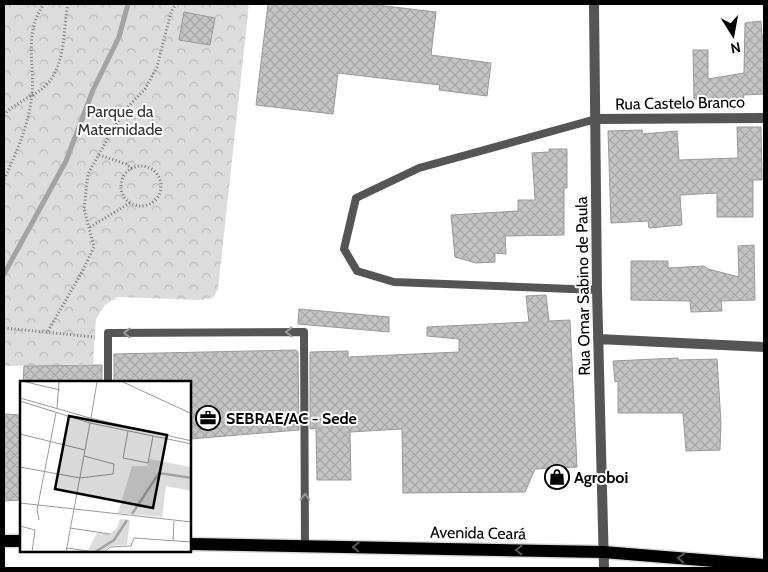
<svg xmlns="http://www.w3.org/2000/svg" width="768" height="572" viewBox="0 0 768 572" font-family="Cabin,sans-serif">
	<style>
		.park { fill: url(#park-crowns) }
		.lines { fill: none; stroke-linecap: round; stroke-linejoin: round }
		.stream { stroke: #a3a3a3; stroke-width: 5 }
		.building { fill: url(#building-cross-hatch); stroke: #999 }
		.primary-casing { stroke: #dbdbdb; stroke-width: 15 }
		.path { stroke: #777; stroke-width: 3; stroke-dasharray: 1 2.5; stroke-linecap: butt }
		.lane { stroke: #555; stroke-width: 8 }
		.street { stroke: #555; stroke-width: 10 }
		.primary { stroke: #000; stroke-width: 12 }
		.oneway { stroke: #999 }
		.oneway2 { stroke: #595959 }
		.labels { text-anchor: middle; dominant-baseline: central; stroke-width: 4; stroke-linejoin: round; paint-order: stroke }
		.street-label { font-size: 16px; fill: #000; stroke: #fff }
		.park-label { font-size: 16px; fill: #333; stroke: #fff }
		.poi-label { font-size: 16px; font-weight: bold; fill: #000; stroke: #fff; text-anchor: start }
		.inset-river { fill: none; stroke: #a3a3a3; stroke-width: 2.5 }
		.inset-road { fill: none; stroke: #999; stroke-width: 1 }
		.view { fill: #000; fill-opacity: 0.15; stroke: #000; stroke-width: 2.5 }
		.inset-edge { fill: none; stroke: #000; stroke-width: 2.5 }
	</style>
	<defs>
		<pattern id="park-crowns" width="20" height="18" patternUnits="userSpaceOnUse" patternTransform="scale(1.25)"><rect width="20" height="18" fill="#dcdcdc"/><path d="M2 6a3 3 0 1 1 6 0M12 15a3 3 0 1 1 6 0" fill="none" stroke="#bbb"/></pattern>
		<pattern id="building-cross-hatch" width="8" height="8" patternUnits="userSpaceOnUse" patternTransform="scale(1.25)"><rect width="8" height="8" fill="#c4c4c4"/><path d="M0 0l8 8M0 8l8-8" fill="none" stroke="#a7a7a7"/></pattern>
	</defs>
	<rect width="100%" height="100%" fill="#fff"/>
	<path class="park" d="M 4,4 L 249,4 L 218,289 L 213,298 L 199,300 L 118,297 L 105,305 L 96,319 L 93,364 L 4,366 Z"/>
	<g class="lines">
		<path class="stream" d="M 4,274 L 66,161 L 93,90 L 119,37 L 128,4"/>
	</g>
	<path class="building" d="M 268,4 L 368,4 L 436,12 L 431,55 L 491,63 L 487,96 L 439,90 L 440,85 L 338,73 L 333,114 L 256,105 Z
		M 184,12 L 215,18 L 210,45 L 179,40 Z
		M 761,21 L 762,36 L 764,36 L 764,94 L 743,95 L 744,98 L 716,102 L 715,99 L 694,99 L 693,50 L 708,50 L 708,79 L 744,73 L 745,23 Z
		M 737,127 L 761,127 L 762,180 L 753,180 L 753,217 L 717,217 L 717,193 L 680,195 L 682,225 L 649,228 L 648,221 L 611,223 L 608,131 L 642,130 L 643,134 L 677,131 L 679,160 L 738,158 Z
		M 549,149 L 567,149 L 567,188 L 564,188 L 564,235 L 505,236 L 506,254 L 495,253 L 495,262 L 476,263 L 455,257 L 451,215 L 518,211 L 518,200 L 535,200 L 532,153 L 549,152 Z
		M 754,245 L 755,300 L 721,301 L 722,311 L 691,312 L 690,301 L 631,300 L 631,261 L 668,261 L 668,268 L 704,266 L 708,269 L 739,277 L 738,246 Z
		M 546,295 L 549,321 L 570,320 L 577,467 L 535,469 L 525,492 L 403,493 L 402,429 L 350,432 L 351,480 L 317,480 L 316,428 L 310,429 L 310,352 L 348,351 L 348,357 L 459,352 L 459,339 L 427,336 L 427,327 L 529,322 L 526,296 Z
		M 299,309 L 389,317 L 389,332 L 298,324 Z
		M 296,350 L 298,352 L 299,430 L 190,439 L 190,382 L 114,382 L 114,354 Z
		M 678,358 L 678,360 L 717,359 L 721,423 L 720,450 L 686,451 L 683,413 L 618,413 L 618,381 L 615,382 L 613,361 Z
		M 102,365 L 102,382 L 23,382 L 24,366 Z
		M 4,414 L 21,415 L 21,500 L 4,501 Z"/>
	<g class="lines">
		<defs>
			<path id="primary" d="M 4,541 L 21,541
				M 190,544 L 603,552 L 764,565"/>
		</defs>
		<use href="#primary" class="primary-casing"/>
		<path class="path" d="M 4,115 C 16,101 37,96 48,83 C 66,63 63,28 68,4
			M 99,155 L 126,164 L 132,169
			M121 186a20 20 0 1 1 40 0a20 20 0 1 1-40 0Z
			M 4,179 C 17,152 29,124 32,94 C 35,61 23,35 44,4
			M 90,227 L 130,203
			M 4,328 L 95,337
			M 48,331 L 82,272 L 94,247 L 84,209 L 88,174 L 113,129 L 127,108 L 145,89 L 157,67 L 171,12 L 176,4"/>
		<path class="lane" d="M 596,119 L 419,168 L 356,198 L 344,249 L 357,271 L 394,282 L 597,290
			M 108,382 L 108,333 L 304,332 L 305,546"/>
		<path class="street" d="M 594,4 L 597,290 L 604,568
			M 596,119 L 764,118
			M 598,339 L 764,347"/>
		<use href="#primary" class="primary"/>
	</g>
	<defs><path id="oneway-chevron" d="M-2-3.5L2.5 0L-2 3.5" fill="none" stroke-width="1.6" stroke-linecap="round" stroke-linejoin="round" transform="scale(1.25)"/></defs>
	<g class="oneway">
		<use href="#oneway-chevron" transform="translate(289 332) rotate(180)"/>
		<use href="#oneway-chevron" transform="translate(127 333) rotate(180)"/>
		<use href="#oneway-chevron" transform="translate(305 497) rotate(-90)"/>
	</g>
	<g class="oneway2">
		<use href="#oneway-chevron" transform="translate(356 547) rotate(-179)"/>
		<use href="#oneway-chevron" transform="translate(519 550) rotate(-179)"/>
		<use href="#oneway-chevron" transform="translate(681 558) rotate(-175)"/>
	</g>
	<defs>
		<symbol id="office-ring" viewBox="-11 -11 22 22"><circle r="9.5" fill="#fff" stroke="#000" stroke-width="1.5"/><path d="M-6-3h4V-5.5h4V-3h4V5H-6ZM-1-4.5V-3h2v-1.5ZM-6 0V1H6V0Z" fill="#000"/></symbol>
		<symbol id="shop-ring" viewBox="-11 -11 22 22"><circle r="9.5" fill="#fff" stroke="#000" stroke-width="1.5"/><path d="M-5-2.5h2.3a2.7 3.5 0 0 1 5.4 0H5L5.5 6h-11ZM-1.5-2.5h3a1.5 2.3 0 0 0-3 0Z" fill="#000"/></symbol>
	</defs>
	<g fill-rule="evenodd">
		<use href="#office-ring" x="194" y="404" width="28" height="28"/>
		<use href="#shop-ring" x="543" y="463" width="28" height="28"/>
	</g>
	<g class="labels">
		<g class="street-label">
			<text transform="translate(680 103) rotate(-1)">Rua Castelo Branco</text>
			<text transform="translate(583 286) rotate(-91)">Rua Omar Sabino de Paula</text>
			<text transform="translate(478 533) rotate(1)">Avenida Ceará</text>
		</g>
		<g class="park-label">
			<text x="120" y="111">Parque da<tspan x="120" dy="18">Maternidade</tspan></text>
		</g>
		<g class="poi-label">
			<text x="226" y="418">SEBRAE/AC - Sede</text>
			<text x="574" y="477">Agroboi</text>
		</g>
	</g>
	<g transform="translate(20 381)">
		<rect width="171" height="171" fill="#fff"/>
		<path d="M 130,78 L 171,86 L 171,110 L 146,105 L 142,136 L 98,132 L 112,85 L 127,85 ZM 100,138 L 110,139 L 107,164 L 90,165 L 83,171 L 49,171 L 68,169 L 77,152 L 90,153 L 97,147 Z" fill="#dcdcdc"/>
		<path class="inset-river" d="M 112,133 L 139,92 L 172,97M 75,171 L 94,159 L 107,139"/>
		<path class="inset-road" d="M 6,1 L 40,9M 103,1 L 172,33M 0,17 L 70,37 L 172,60M 0,20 L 70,42 L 172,63M 37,27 L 39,1M 71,37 L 77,1M 108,50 L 103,77 L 128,82 L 133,55M 0,53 L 65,69M 0,86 L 60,97 L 93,93 L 94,83 L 64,75M 0,122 L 172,141M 19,139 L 17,129 L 36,32M 0,145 L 15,149 L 12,171M 50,147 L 90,153M 153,160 L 154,140M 111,165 L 114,157 L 172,161M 47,167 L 68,170M 46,171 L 70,42M 84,171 L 90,166 L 111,165"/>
		<path class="view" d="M 49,35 L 147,54 L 133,127 L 35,108 Z"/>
		<rect width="171" height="171" class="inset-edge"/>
	</g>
	<rect width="768" height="572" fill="none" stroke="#000000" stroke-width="10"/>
	<g transform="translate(733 35) rotate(169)" stroke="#ffffff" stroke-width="4" paint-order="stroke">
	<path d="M0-4L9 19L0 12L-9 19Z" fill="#000000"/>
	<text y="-8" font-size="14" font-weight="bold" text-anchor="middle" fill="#000000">N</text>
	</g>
</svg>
